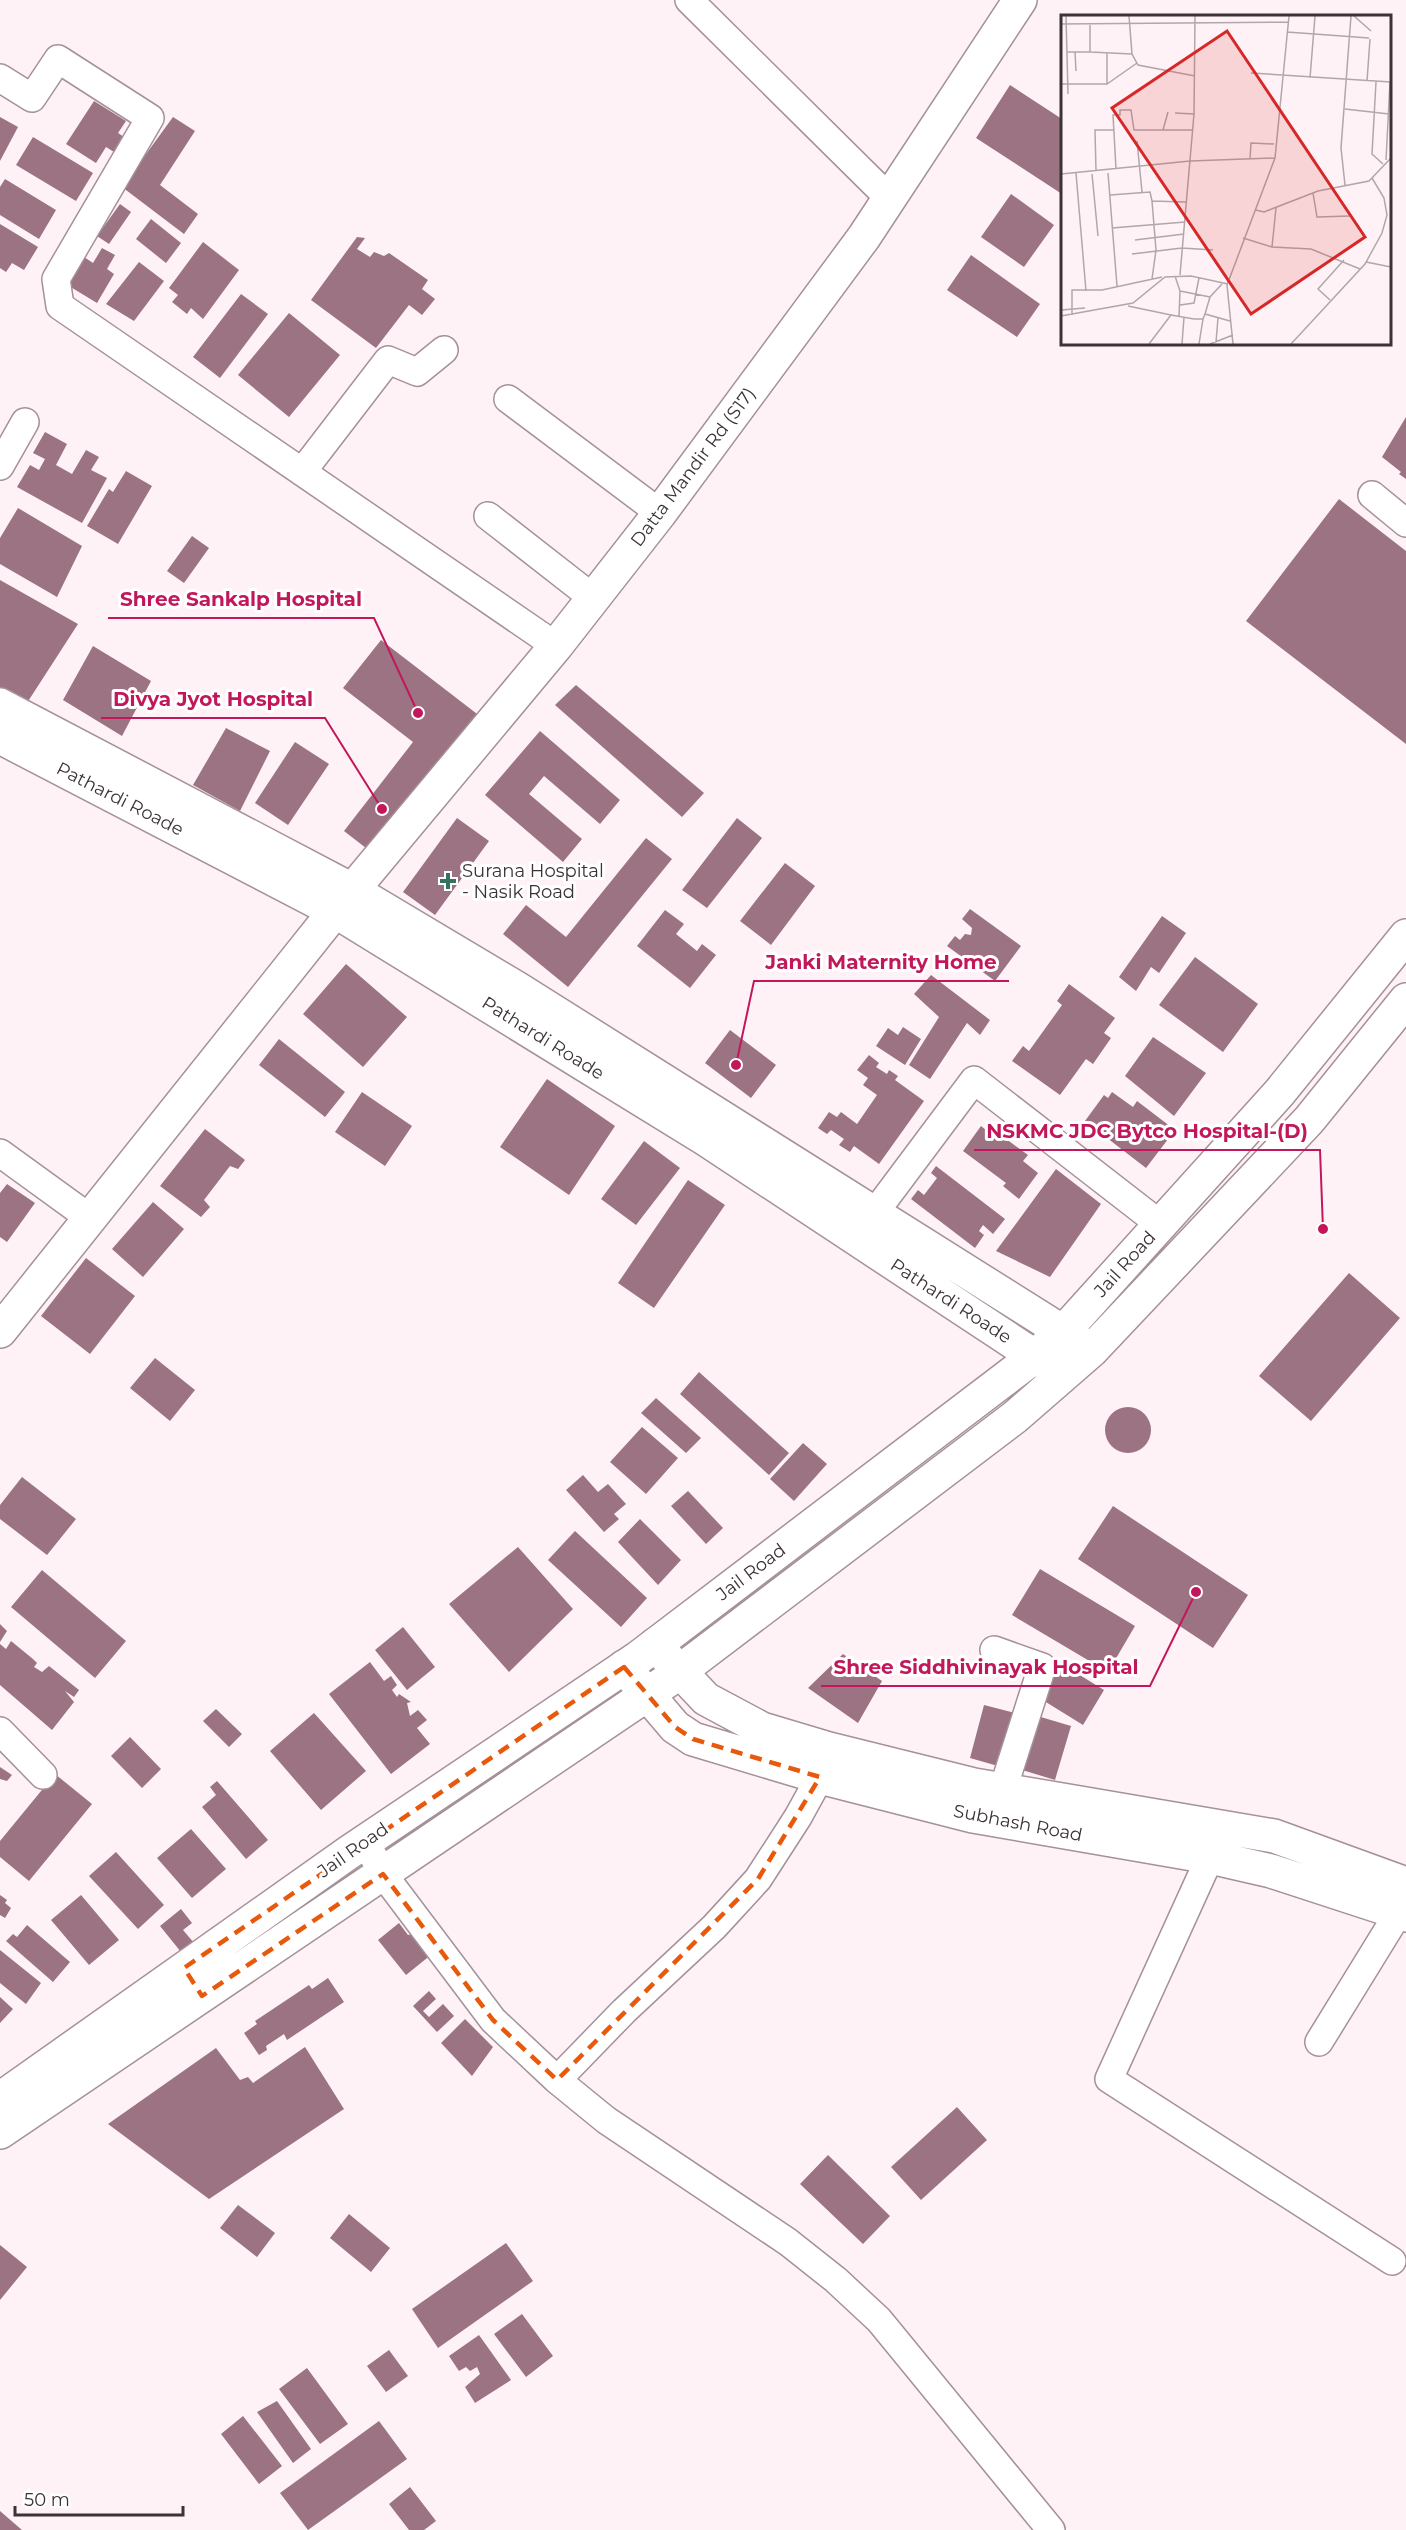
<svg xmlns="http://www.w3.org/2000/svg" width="1406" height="2530" viewBox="0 0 1406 2530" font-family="Montserrat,sans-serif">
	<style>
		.building { fill: #9b7382 }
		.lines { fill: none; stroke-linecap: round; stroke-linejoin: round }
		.street-casing { stroke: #a59198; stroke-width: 30 }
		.secondary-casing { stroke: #a59198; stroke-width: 36 }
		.primary-casing { stroke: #a59198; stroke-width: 36 }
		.street { stroke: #fff; stroke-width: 27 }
		.secondary { stroke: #fff; stroke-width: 33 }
		.primary { stroke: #fff; stroke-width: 33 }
		.marked { fill: none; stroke: #e8590c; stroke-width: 4.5; stroke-dasharray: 12 8; stroke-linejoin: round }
		.poi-dot { fill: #34735f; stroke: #fff; stroke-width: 2 }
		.labels { text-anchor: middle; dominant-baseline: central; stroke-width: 6; stroke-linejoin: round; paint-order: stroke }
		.street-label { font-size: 18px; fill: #3b3335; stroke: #fff }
		.poi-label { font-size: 18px; fill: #3b3335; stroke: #fff; text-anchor: start }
		.inset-road { fill: none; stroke: #b1a6a9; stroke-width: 1.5 }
		.view { fill: #d62828; fill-opacity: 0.15; stroke: #d62828; stroke-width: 3 }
		.inset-edge { fill: none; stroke: #3b3335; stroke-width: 3 }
		.leader { fill: none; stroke: #c2185b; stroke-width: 2 }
		.callout-dot { fill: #c2185b; stroke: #fff; stroke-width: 2 }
		.callout-label { font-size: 20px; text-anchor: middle; font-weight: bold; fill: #c2185b; stroke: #fff; stroke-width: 6; stroke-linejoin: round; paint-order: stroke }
	</style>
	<rect width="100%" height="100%" fill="#fff2f6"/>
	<path class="building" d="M 1010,85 L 1062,119 L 1062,194 L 976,138 Z
		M 94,101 L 126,121 L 118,133 L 124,137 L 114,152 L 106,147 L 96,163 L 66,144 Z
		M 0,117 L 18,127 L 0,161 Z
		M 173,117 L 195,131 L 160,185 L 198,214 L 184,234 L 122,187 Z
		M 33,137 L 93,173 L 76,201 L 16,165 Z
		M 5,179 L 56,210 L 39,239 L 0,215 L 0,187 Z
		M 1011,194 L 1054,225 L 1024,267 L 981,237 Z
		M 120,204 L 131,212 L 109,244 L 97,236 Z
		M 151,219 L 181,243 L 166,263 L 136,239 Z
		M 0,224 L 38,247 L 24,270 L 12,263 L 6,272 L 0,268 Z
		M 357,237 L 365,238 L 357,249 L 370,257 L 374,252 L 384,256 L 389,253 L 428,280 L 422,289 L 435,299 L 422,315 L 409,305 L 376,348 L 311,300 Z
		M 203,242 L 239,270 L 203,319 L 191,308 L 187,314 L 172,302 L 178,295 L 169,288 Z
		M 102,248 L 115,255 L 107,269 L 114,274 L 97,303 L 64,283 L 81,255 L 93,263 Z
		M 971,255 L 1040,304 L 1017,337 L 947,290 Z
		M 139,262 L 164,281 L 134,321 L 106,304 Z
		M 241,294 L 268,314 L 220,378 L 193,357 Z
		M 289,313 L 340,355 L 289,417 L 238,375 Z
		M 1406,417 L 1406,479 L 1399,474 L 1401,472 L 1382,457 Z
		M 45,432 L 67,444 L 56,465 L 72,474 L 86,450 L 99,457 L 91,470 L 107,478 L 82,523 L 17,487 L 30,465 L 39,470 L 45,459 L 33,453 Z
		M 126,471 L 152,486 L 118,544 L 87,526 L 109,489 L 113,492 Z
		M 1339,499 L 1406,551 L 1406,744 L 1246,621 Z
		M 18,508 L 82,546 L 57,597 L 0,564 L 0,538 Z
		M 192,536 L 209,548 L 184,583 L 167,571 Z
		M 0,580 L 78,624 L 25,706 L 0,692 Z
		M 381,640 L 481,717 L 375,855 L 344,831 L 413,742 L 343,688 Z
		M 93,646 L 151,681 L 122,736 L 63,700 Z
		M 576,685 L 704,793 L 682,817 L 555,705 Z
		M 226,728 L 270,751 L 240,811 L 193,785 Z
		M 540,731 L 620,800 L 600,824 L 544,776 L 529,794 L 582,839 L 563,862 L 485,795 Z
		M 295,742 L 329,764 L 288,825 L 255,803 Z
		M 457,818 L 489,841 L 435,915 L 403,892 Z
		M 737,818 L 762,838 L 707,908 L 682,890 Z
		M 646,838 L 672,859 L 568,987 L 503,934 L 526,905 L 566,937 Z
		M 785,863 L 815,886 L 771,945 L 740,921 Z
		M 970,909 L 1021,946 L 995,981 L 947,946 L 955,936 L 960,940 L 965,934 L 971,935 L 972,928 L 962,919 Z
		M 665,910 L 684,924 L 676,934 L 697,951 L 702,944 L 716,955 L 690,988 L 637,946 Z
		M 1162,916 L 1186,933 L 1159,973 L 1151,967 L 1136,991 L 1119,977 Z
		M 1195,957 L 1258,1004 L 1223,1052 L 1159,1005 Z
		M 346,964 L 407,1017 L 363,1067 L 303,1014 Z
		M 931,975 L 990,1020 L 980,1035 L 967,1023 L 930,1079 L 909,1065 L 939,1017 L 914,994 Z
		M 1069,984 L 1115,1018 L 1104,1033 L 1111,1038 L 1093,1064 L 1086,1059 L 1060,1095 L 1012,1061 L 1023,1046 L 1029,1051 L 1062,1005 L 1057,1001 Z
		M 903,1027 L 921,1039 L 905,1065 L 876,1046 L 888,1028 L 898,1035 Z
		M 730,1030 L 776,1065 L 751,1098 L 705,1063 Z
		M 1153,1037 L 1206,1073 L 1174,1116 L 1125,1076 Z
		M 279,1039 L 345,1092 L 325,1117 L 259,1065 Z
		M 869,1055 L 879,1063 L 876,1067 L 887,1074 L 889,1070 L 898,1076 L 895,1080 L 924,1101 L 879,1164 L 854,1146 L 850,1152 L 839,1145 L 844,1139 L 831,1130 L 827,1134 L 818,1128 L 829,1112 L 837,1117 L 841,1112 L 857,1124 L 877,1095 L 863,1085 L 868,1078 L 857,1070 Z
		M 547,1079 L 615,1126 L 569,1195 L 500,1147 Z
		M 362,1092 L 412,1126 L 385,1166 L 335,1132 Z
		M 1112,1092 L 1133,1107 L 1137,1101 L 1175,1130 L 1146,1168 L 1085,1121 L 1104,1095 L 1108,1098 Z
		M 981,1126 L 995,1137 L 998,1133 L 1028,1155 L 1023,1161 L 1038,1173 L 1019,1199 L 1003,1186 L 1006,1183 L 963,1151 Z
		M 205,1129 L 245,1160 L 238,1169 L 230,1166 L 204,1200 L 210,1207 L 201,1217 L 160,1186 Z
		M 644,1141 L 680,1168 L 636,1225 L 601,1199 Z
		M 936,1166 L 1005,1219 L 993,1234 L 983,1225 L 979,1231 L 984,1235 L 975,1248 L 911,1199 L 918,1190 L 924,1195 L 937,1178 L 931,1173 Z
		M 1056,1169 L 1101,1204 L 1050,1277 L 996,1251 Z
		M 688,1180 L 725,1205 L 654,1308 L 618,1283 Z
		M 7,1184 L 35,1203 L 7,1242 L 0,1237 L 0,1193 Z
		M 153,1202 L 184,1229 L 143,1277 L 112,1249 Z
		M 86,1258 L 135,1296 L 90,1354 L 41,1316 Z
		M 1349,1273 L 1400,1318 L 1311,1421 L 1259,1376 Z
		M 155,1358 L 195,1390 L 170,1421 L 130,1388 Z
		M 699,1372 L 789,1453 L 769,1475 L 680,1394 Z
		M 656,1398 L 701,1438 L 686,1453 L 641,1413 Z
		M1105 1430a23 23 0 1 1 46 0a23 23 0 1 1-46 0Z
		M 642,1427 L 678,1458 L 646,1494 L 610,1462 Z
		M 803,1443 L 827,1464 L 794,1501 L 770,1479 Z
		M 583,1475 L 598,1492 L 608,1484 L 626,1504 L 614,1514 L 619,1519 L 604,1532 L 566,1490 Z
		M 22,1477 L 76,1519 L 47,1555 L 0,1519 L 0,1505 Z
		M 688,1491 L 723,1528 L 706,1544 L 671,1506 Z
		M 1113,1506 L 1248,1595 L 1213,1648 L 1078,1559 Z
		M 640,1519 L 681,1560 L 658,1585 L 618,1542 Z
		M 575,1531 L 647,1598 L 621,1627 L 548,1560 Z
		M 518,1547 L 573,1609 L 509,1672 L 449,1604 Z
		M 1040,1569 L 1135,1626 L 1108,1672 L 1012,1615 Z
		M 42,1570 L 126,1641 L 95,1678 L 11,1607 Z
		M 0,1624 L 7,1631 L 0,1642 Z
		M 403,1627 L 435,1667 L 407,1690 L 375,1650 Z
		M 11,1641 L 33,1659 L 37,1663 L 34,1667 L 42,1672 L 49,1666 L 79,1690 L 74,1697 L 65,1691 L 74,1702 L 52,1730 L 0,1685 L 0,1644 L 6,1649 Z
		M 843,1654 L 882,1681 L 858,1723 L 808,1688 Z
		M 370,1662 L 384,1681 L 391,1676 L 397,1685 L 392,1690 L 397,1697 L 399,1694 L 411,1702 L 407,1703 L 410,1716 L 418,1710 L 427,1720 L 417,1728 L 430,1744 L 391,1774 L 329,1694 Z
		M 1062,1664 L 1104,1690 L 1083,1725 L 1041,1699 Z
		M 984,1705 L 1019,1714 L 1005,1768 L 970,1758 Z
		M 216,1709 L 242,1734 L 229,1747 L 203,1721 Z
		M 314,1713 L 366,1771 L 321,1810 L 270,1751 Z
		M 1034,1715 L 1071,1726 L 1055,1780 L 1019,1769 Z
		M 130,1737 L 161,1769 L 142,1788 L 111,1756 Z
		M 0,1767 L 12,1775 L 7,1781 L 0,1779 Z
		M 55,1774 L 92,1804 L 29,1881 L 0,1857 L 0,1841 Z
		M 217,1781 L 268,1840 L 246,1859 L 202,1807 L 216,1795 L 210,1787 Z
		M 191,1829 L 226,1869 L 192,1898 L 157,1858 Z
		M 116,1852 L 164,1905 L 138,1929 L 89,1876 Z
		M 0,1895 L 7,1900 L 5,1903 L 11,1908 L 5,1918 L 0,1915 Z
		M 81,1895 L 119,1940 L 89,1965 L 51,1920 Z
		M 181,1909 L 192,1923 L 183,1930 L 194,1943 L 181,1952 L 160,1926 Z
		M 399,1923 L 408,1935 L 415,1933 L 432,1954 L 406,1975 L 378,1940 Z
		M 27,1925 L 70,1962 L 53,1982 L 6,1941 L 13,1934 L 17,1937 Z
		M 0,1950 L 41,1983 L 26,2004 L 0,1983 Z
		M 328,1978 L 344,2002 L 287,2040 L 284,2034 L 266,2046 L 267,2050 L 259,2055 L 244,2033 L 257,2024 L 255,2021 L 309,1985 L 312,1989 Z
		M 429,1991 L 436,1999 L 423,2011 L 429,2017 L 443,2004 L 454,2016 L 437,2032 L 413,2006 Z
		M 0,1997 L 13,2009 L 0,2023 Z
		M 465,2019 L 493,2047 L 472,2076 L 441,2043 Z
		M 305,2047 L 344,2109 L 209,2199 L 108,2124 L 216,2048 L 240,2080 L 248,2077 L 253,2083 Z
		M 957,2107 L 987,2140 L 921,2200 L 891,2167 Z
		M 828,2155 L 890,2216 L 863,2244 L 800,2184 Z
		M 238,2205 L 275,2233 L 257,2257 L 220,2228 Z
		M 349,2214 L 390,2248 L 371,2272 L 330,2238 Z
		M 506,2243 L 533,2281 L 438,2348 L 412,2309 Z
		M 0,2245 L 27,2267 L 0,2300 Z
		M 522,2314 L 553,2356 L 526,2377 L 494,2334 Z
		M 479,2335 L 511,2380 L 475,2403 L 465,2387 L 480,2374 L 477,2367 L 470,2371 L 466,2367 L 459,2371 L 449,2356 Z
		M 389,2350 L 408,2376 L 386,2392 L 367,2366 Z
		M 307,2368 L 348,2424 L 320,2444 L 279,2389 Z
		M 277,2401 L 311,2449 L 293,2463 L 257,2412 Z
		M 243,2416 L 282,2466 L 259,2484 L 221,2434 Z
		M 379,2421 L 407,2459 L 308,2530 L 280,2493 Z
		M 410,2487 L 436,2521 L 424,2530 L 409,2530 L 389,2504 Z
		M 0,2511 L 22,2530 L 0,2530 Z"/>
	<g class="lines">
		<defs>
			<path id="street" d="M 689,0 L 889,198
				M 0,78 L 32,98 L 58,59 L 150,118 L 56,279 L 60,306 L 556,646
				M 508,399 L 660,513
				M 0,466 L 25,422
				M 302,472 L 388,360 L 417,372 L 444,350
				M 1372,495 L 1406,523
				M 488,516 L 593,598
				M 0,1153 L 91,1219
				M 873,1215 L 974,1080 L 1161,1225
				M 994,1650 L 1042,1667 L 1003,1789
				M 0,1731 L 43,1775
				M 365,1841 L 383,1874 L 493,2020 L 557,2080 L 606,2120 L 788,2242 L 836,2280 L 879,2320 L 1051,2530
				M 1210,1857 L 1109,2079 L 1392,2261
				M 1319,2042 L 1399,1912
				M 557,2080 L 624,2011 L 714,1927 L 758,1879 L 798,1817 L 820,1777"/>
			<path id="secondary" d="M 0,705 L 352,890 L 518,989 L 1085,1346
				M 0,737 L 335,911 L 707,1140 L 1057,1371
				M 0,1331 L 335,911 L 556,646 L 660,513 L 864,237 L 1020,0
				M 655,1645 L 706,1699 L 762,1729 L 829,1749 L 974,1785 L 1274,1836 L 1406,1884
				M 624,1667 L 675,1727 L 693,1739 L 820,1777 L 973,1816 L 1210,1857 L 1271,1871 L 1406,1915"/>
			<path id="primary" d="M 0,2099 L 348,1853 L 638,1658 L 1035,1356 L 1066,1329 L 1280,1092 L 1406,936
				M 0,2132 L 667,1681 L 1015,1417 L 1092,1350 L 1309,1120 L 1406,1000"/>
		</defs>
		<use href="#street" class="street-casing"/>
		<use href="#secondary" class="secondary-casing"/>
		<use href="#primary" class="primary-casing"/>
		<use href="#street" class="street"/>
		<use href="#secondary" class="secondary"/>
		<use href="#primary" class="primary"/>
	</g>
	<path class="marked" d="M 624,1667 L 675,1727 L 693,1739 L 820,1777 L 758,1879 L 557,2080 L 493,2020 L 383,1874 L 202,1996 L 184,1968 Z"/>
	<path class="poi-dot" d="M445 872h6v6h6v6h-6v6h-6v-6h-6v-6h6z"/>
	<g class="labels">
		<g class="street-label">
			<text transform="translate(693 467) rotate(-53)">Datta Mandir Rd (S17)</text>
			<text transform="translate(120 799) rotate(27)">Pathardi Roade</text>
			<text transform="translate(543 1038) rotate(32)">Pathardi Roade</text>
			<text transform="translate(1125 1264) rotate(-48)">Jail Road</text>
			<text transform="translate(951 1301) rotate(33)">Pathardi Roade</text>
			<text transform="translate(751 1572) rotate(-37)">Jail Road</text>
			<text transform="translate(1018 1823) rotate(11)">Subhash Road</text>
			<text transform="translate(353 1850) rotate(-35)">Jail Road</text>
		</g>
		<g class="poi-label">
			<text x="462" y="871">Surana Hospital<tspan x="462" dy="21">- Nasik Road</tspan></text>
		</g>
	</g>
	<g transform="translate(1061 15)">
		<rect width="330" height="330" fill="#fff2f6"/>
		<path class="inset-road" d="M 5,1 L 7,79M 68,1 L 71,39 L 77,50 L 134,61M 293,1 L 310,16M 0,9 L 228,7M 226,17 L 308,23M 6,37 L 29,37 L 29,10M 14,37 L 15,56M 29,37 L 71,39M 46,37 L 46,69M 190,58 L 330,67M 249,63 L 254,1M 306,66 L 309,24M 315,67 L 311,139 L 322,149M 0,69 L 46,69 L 76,48M 284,94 L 328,99M 114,98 L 133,99M 102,115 L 107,97M 76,126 L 81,177M 189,144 L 190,128 L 213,129M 325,145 L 329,67M 55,154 L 52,100 L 59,100 L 59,95 L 70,95 L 73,115 L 132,115M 35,156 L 34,115 L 53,115M 15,158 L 25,276M 47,158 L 56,271M 0,159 L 129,146 L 214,143M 31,159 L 37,221M 284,170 L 280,133 L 290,1M 252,178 L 256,202 L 289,201M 49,180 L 89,177 L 91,186M 195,195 L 203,197 L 257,176 L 308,166 L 330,143M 51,213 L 124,207M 182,223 L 211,232 L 250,234 L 299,254M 74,225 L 123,219M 211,232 L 215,193M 71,239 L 121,233 L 152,235M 305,247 L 330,252M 119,260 L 133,99 L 134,1M 114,261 L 119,276 L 118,301M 91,264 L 95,235 L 91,186 L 125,187M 119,276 L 149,282M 269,285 L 257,274 L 283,245M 119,290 L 133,288 L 138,263M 67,291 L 110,300 L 88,329M 0,295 L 24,293M 144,299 L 149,282 L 161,269M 11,300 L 11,275 L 41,275 L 101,262M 110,300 L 133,304 L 142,304 L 144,299 L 169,306M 0,301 L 72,288 L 104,262 L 130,261 L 167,269M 155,327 L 157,303M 121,329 L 123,302M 138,329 L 142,304M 149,329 L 172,320M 172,329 L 166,270 L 214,143 L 228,1M 230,329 L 304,249 L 321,218 L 326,200 L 323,183 L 311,163"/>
		<path class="view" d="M 166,16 L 304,222 L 190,299 L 51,93 Z"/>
		<rect width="330" height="330" class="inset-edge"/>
	</g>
	<path class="leader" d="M418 713L374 618H108M382 809L325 718H101M736 1065L754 981H1009M1323 1229L1320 1150H974M1196 1592L1150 1686H821"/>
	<g class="callout-dot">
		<circle cx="418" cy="713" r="6"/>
		<circle cx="382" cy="809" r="6"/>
		<circle cx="736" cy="1065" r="6"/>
		<circle cx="1323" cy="1229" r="6"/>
		<circle cx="1196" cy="1592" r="6"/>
	</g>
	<g class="callout-label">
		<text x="241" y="606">Shree Sankalp Hospital</text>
		<text x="213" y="706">Divya Jyot Hospital</text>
		<text x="881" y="969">Janki Maternity Home</text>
		<text x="1147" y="1138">NSKMC JDC Bytco Hospital-(D)</text>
		<text x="986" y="1674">Shree Siddhivinayak Hospital</text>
	</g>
	<path d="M15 2506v9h168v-9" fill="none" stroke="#3b3335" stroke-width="3"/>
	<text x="24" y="2506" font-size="18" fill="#3b3335" stroke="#ffffff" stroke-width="4.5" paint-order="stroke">50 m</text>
</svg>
